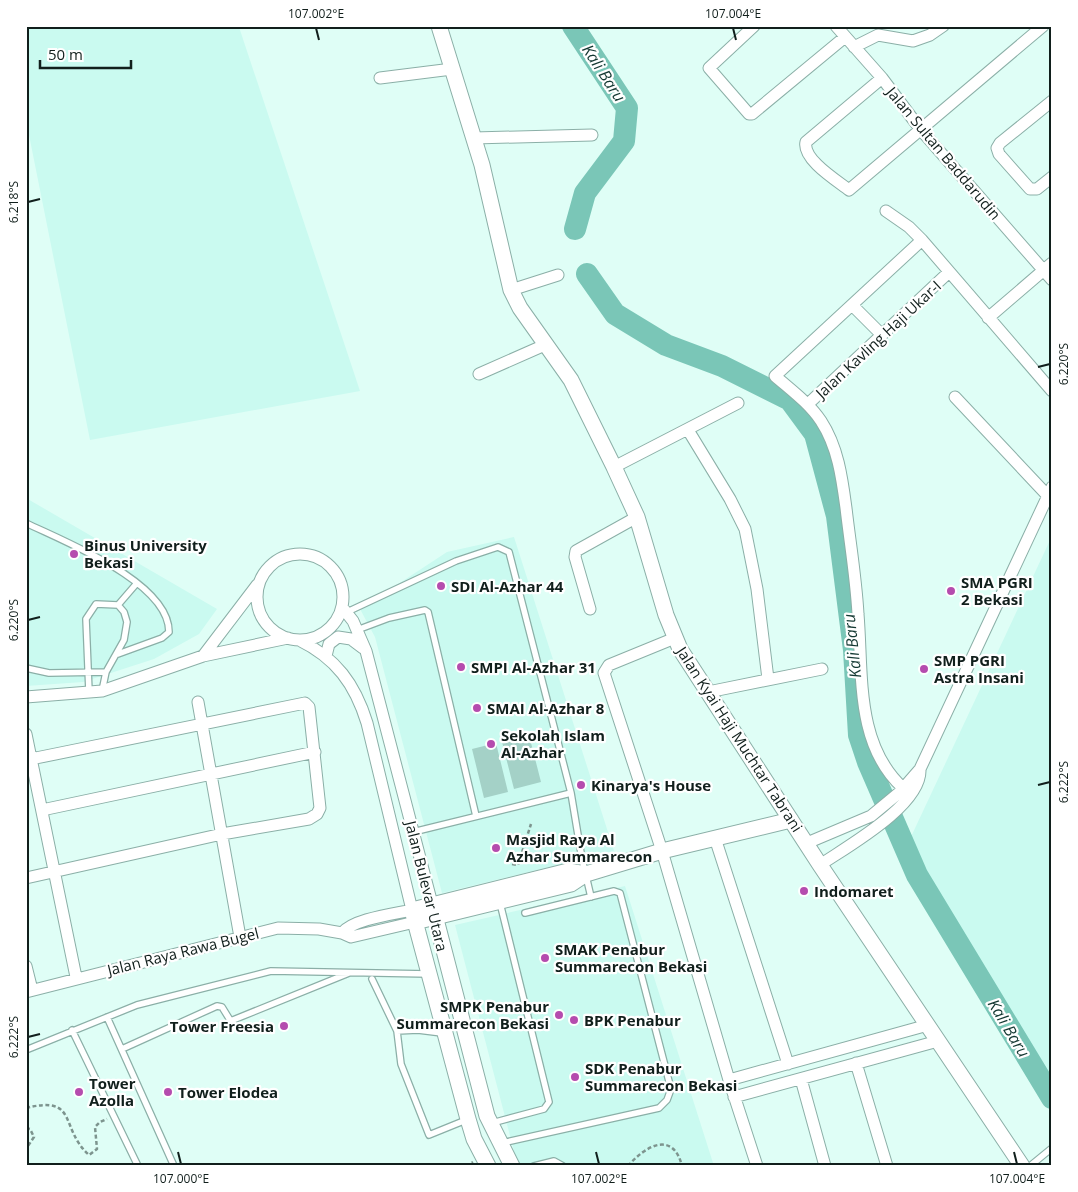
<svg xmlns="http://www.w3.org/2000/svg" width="1078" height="1192" viewBox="0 0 1078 1192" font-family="'Open Sans',sans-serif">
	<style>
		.built { fill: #cafaf0 }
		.green { fill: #a4d1c7 }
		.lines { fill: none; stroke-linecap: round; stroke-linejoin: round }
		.river { stroke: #7ac6b7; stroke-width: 22 }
		.service-casing { stroke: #8bafa7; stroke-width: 8 }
		.minor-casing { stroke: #8bafa7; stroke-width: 13 }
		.tertiary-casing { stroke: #8bafa7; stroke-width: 17 }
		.path { stroke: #7d948e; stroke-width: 2.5; stroke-dasharray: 4 2.5; stroke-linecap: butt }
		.service { stroke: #fff; stroke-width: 5.5 }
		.minor { stroke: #fff; stroke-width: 11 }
		.tertiary { stroke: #fff; stroke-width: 15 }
		.ticks { fill: none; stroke: #111f1c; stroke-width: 2 }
		.poi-dot { fill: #b54cae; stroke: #fff; stroke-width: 2 }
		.labels { text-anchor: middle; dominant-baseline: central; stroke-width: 4.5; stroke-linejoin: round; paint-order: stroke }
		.street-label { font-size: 15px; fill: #111f1c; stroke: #fff }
		.poi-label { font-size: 15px; font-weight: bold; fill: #111f1c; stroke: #fff; text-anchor: start }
		.water-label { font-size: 16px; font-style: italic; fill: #143832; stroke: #fff }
		.neatline { fill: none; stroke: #111f1c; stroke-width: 2 }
		.ticks-label { font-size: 12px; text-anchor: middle; fill: #111f1c }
	</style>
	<rect width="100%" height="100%" fill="#dffef6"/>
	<path class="built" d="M 26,27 L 239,27 L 360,391 L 90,440 L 26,120 Z
		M 26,498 L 217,609 L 199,634 L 154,659 L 83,682 L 26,686 Z
		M 1052,536 L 1052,1078 L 969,971 L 909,841 Z
		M 514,537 L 614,851 L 442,893 L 375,637 L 360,609 L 447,552 Z
		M 625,886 L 714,1166 L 521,1166 L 515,1155 L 455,925 Z"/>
	<path class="green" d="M 529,735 L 541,782 L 514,789 L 502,742 Z
		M 496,743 L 508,792 L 484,798 L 472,749 Z"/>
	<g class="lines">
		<path class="river" d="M 573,26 L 627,108 L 624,141 L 585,193 L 575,229
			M 587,274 L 615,314 L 666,345 L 722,366 L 790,400 L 815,434 L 837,516 L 854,650 L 859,735 L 868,762 L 917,875 L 1052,1098"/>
		<defs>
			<path id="service" d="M 26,523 C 65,542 169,582 169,632 L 162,638 L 118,654
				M 118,605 L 137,583
				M 347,612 L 456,561 L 498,547 L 509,552 L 571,793 L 582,859 L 591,897
				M 357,630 L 389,618 L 425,610 L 428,612 L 476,816
				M 26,668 L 49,673 L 106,672
				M 89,692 L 86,619 L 96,604 L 118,605 L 124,612 L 127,622 L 124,640 L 106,672 L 102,691
				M 413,832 L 571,793
				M 372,979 L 397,1031 L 401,1064 L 429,1135 L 466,1120
				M 107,1017 L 174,1166
				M 72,1030 L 138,1166
				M 397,1031 L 418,1030 L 442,1033
				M 122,1049 L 217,1006 L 222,1007 L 230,1020 L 233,1020 L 349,973
				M 26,1050 L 137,1005 L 271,971 L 429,974
				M 492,1123 L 544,1109 L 549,1102 L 500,903
				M 502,1143 L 659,1108 L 667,1100 L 671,1089 L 620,893 L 614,891 L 525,913
				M 534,1166 L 554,1161 L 563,1166
				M 1030,1166 L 1052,1148"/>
			<path id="minor" d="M 754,26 L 709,68 L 749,114 L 752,114 L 845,37
				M 836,26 L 882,78 L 921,130 L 1052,280
				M 854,47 L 878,35 L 913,41 L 930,35 L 943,26
				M 380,78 L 452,69
				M 882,78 L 806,142 C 802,159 836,180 849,190 L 1043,26
				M 1052,101 L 1000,143 L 997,148 L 999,154 L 1030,189 L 1037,189 L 1052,177
				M 474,138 L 592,135
				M 886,211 L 909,227 L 922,240 L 1052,391
				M 511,290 L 558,275
				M 852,305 L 882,335
				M 988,318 L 1052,263
				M 479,374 L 547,344
				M 955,397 L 1048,496
				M 808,404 L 948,273
				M 688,430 L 730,499 L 745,529 L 757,589 L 768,679
				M 614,467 L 738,403
				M257 597a43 43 0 1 1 86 0a43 43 0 1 1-86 0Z
				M 257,585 L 203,656 L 288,638
				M 342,607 L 353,621 L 366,651 L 432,904
				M 590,609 L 575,557 L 576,551 L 637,517
				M 675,638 L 609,665 L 604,673 L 662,851 L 729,1080 L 757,1166
				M 299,640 C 336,658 355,684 367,723 L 412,910 C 394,914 353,919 342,933
				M 326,656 L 329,644 L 338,637 L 351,639 L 363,648
				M 708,692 L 822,669
				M 26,697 L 102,691 L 203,656
				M 198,702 L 240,937
				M 26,734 L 76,977
				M 920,769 L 1052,487
				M 903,788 C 855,744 863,674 858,614 C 856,578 850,543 846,508 C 842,478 838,447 821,421 C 809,403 791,390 775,376 L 922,240
				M 42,810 L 315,752
				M 715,838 L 788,1064
				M 807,843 L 871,816 L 900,792 L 920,769 C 922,805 848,846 820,865
				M 26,878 L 222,834 L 309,819 L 317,814 L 320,808 L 309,707 L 305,703 L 31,759
				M 26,966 L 32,990
				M 26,992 L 278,928 L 319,929 L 342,933 L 351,937 L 415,922
				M 856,1063 L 887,1166
				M 801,1079 L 825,1166
				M 729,1080 L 928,1025
				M 734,1097 L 938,1041"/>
			<path id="tertiary" d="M 439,26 L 482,165 L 511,290 L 520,308 L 571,380 L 614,467 L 637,517 L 666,615 L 680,649 L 820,865 L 1022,1166
				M 433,908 L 487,1116 L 512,1166
				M 415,922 L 571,884 L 586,874 L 662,851 L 791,820
				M 488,1166 L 474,1139 L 468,1119 L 412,910 L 568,871 L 586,874"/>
		</defs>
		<use href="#service" class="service-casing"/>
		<use href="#minor" class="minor-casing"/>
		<use href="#tertiary" class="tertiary-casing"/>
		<path class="path" d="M 512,864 L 518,865 L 531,824
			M 26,1108 C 79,1095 59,1128 89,1155 L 97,1149 L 95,1127 L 100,1122 L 107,1119
			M 26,1128 L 30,1129 L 34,1137 L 26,1149
			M 466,1166 L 473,1162
			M 628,1166 C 645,1146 673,1130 682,1166"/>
		<use href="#service" class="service"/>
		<use href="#minor" class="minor"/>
		<use href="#tertiary" class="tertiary"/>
	</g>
	<path class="ticks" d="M 316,28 L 319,40M 733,28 L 736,40M 28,202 L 40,199M 1038,367 L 1050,364M 28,620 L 40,617M 1038,785 L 1050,782M 28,1037 L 40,1034M 178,1152 L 181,1164M 596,1152 L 599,1164M 1014,1152 L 1017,1164"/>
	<g class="poi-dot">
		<circle cx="74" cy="554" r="5"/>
		<circle cx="441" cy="586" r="5"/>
		<circle cx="951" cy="591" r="5"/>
		<circle cx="461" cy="667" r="5"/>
		<circle cx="924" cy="669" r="5"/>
		<circle cx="477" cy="708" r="5"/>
		<circle cx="491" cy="744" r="5"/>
		<circle cx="581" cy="785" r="5"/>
		<circle cx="496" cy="848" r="5"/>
		<circle cx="804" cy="891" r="5"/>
		<circle cx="545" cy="958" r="5"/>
		<circle cx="559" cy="1015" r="5"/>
		<circle cx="574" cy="1020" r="5"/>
		<circle cx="284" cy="1026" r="5"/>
		<circle cx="575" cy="1077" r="5"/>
		<circle cx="79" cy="1092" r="5"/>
		<circle cx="168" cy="1092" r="5"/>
	</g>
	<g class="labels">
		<g class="street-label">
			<text transform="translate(944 153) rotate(50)">Jalan Sultan Baddarudin</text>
			<text transform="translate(878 339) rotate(-43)">Jalan Kavling Haji Ukar-I</text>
			<text transform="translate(740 739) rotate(57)">Jalan Kyai Haji Muchtar Tabrani</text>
			<text transform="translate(427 886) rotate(76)">Jalan Bulevar Utara</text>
			<text transform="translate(183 951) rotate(-14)">Jalan Raya Rawa Bugel</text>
		</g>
		<g class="poi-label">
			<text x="84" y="545">Binus University<tspan x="84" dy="17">Bekasi</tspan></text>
			<text x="961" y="582">SMA PGRI<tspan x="961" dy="17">2 Bekasi</tspan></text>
			<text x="451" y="586">SDI Al-Azhar 44</text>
			<text x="934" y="660">SMP PGRI<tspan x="934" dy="17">Astra Insani</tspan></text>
			<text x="471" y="667">SMPI Al-Azhar 31</text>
			<text x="487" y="708">SMAI Al-Azhar 8</text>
			<text x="501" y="735">Sekolah Islam<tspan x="501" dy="17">Al-Azhar</tspan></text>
			<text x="591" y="785">Kinarya's House</text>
			<text x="506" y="839">Masjid Raya Al<tspan x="506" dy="17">Azhar Summarecon</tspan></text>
			<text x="814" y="891">Indomaret</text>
			<text x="555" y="949">SMAK Penabur<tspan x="555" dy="17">Summarecon Bekasi</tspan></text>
			<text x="549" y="1006" text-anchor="end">SMPK Penabur<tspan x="549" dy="17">Summarecon Bekasi</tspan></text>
			<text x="584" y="1020">BPK Penabur</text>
			<text x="274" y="1026" text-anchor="end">Tower Freesia</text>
			<text x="585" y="1068">SDK Penabur<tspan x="585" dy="17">Summarecon Bekasi</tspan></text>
			<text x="89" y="1083">Tower<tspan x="89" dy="17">Azolla</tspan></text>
			<text x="178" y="1092">Tower Elodea</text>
		</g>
		<g class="water-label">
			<text transform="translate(604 73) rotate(57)">Kali Baru</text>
			<text transform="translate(852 646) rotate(-96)">Kali Baru</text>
			<text transform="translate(1009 1028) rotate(59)">Kali Baru</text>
		</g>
	</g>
	<rect width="1078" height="1192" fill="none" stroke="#ffffff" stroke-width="55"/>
	<path d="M40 60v8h91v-8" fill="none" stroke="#111f1c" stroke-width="2.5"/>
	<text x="48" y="60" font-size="15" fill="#111f1c" stroke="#ffffff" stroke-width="4" paint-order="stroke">50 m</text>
	<rect x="28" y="28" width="1022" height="1136" class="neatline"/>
	<g class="ticks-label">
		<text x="316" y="18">107.002°E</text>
		<text x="733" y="18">107.004°E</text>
		<text transform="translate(14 202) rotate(-90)" y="4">6.218°S</text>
		<text transform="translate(1064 364) rotate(-90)" y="4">6.220°S</text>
		<text transform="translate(14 620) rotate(-90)" y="4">6.220°S</text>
		<text transform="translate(1064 782) rotate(-90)" y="4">6.222°S</text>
		<text transform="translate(14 1037) rotate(-90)" y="4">6.222°S</text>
		<text x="181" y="1183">107.000°E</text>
		<text x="599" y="1183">107.002°E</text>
		<text x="1017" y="1183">107.004°E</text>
	</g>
</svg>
